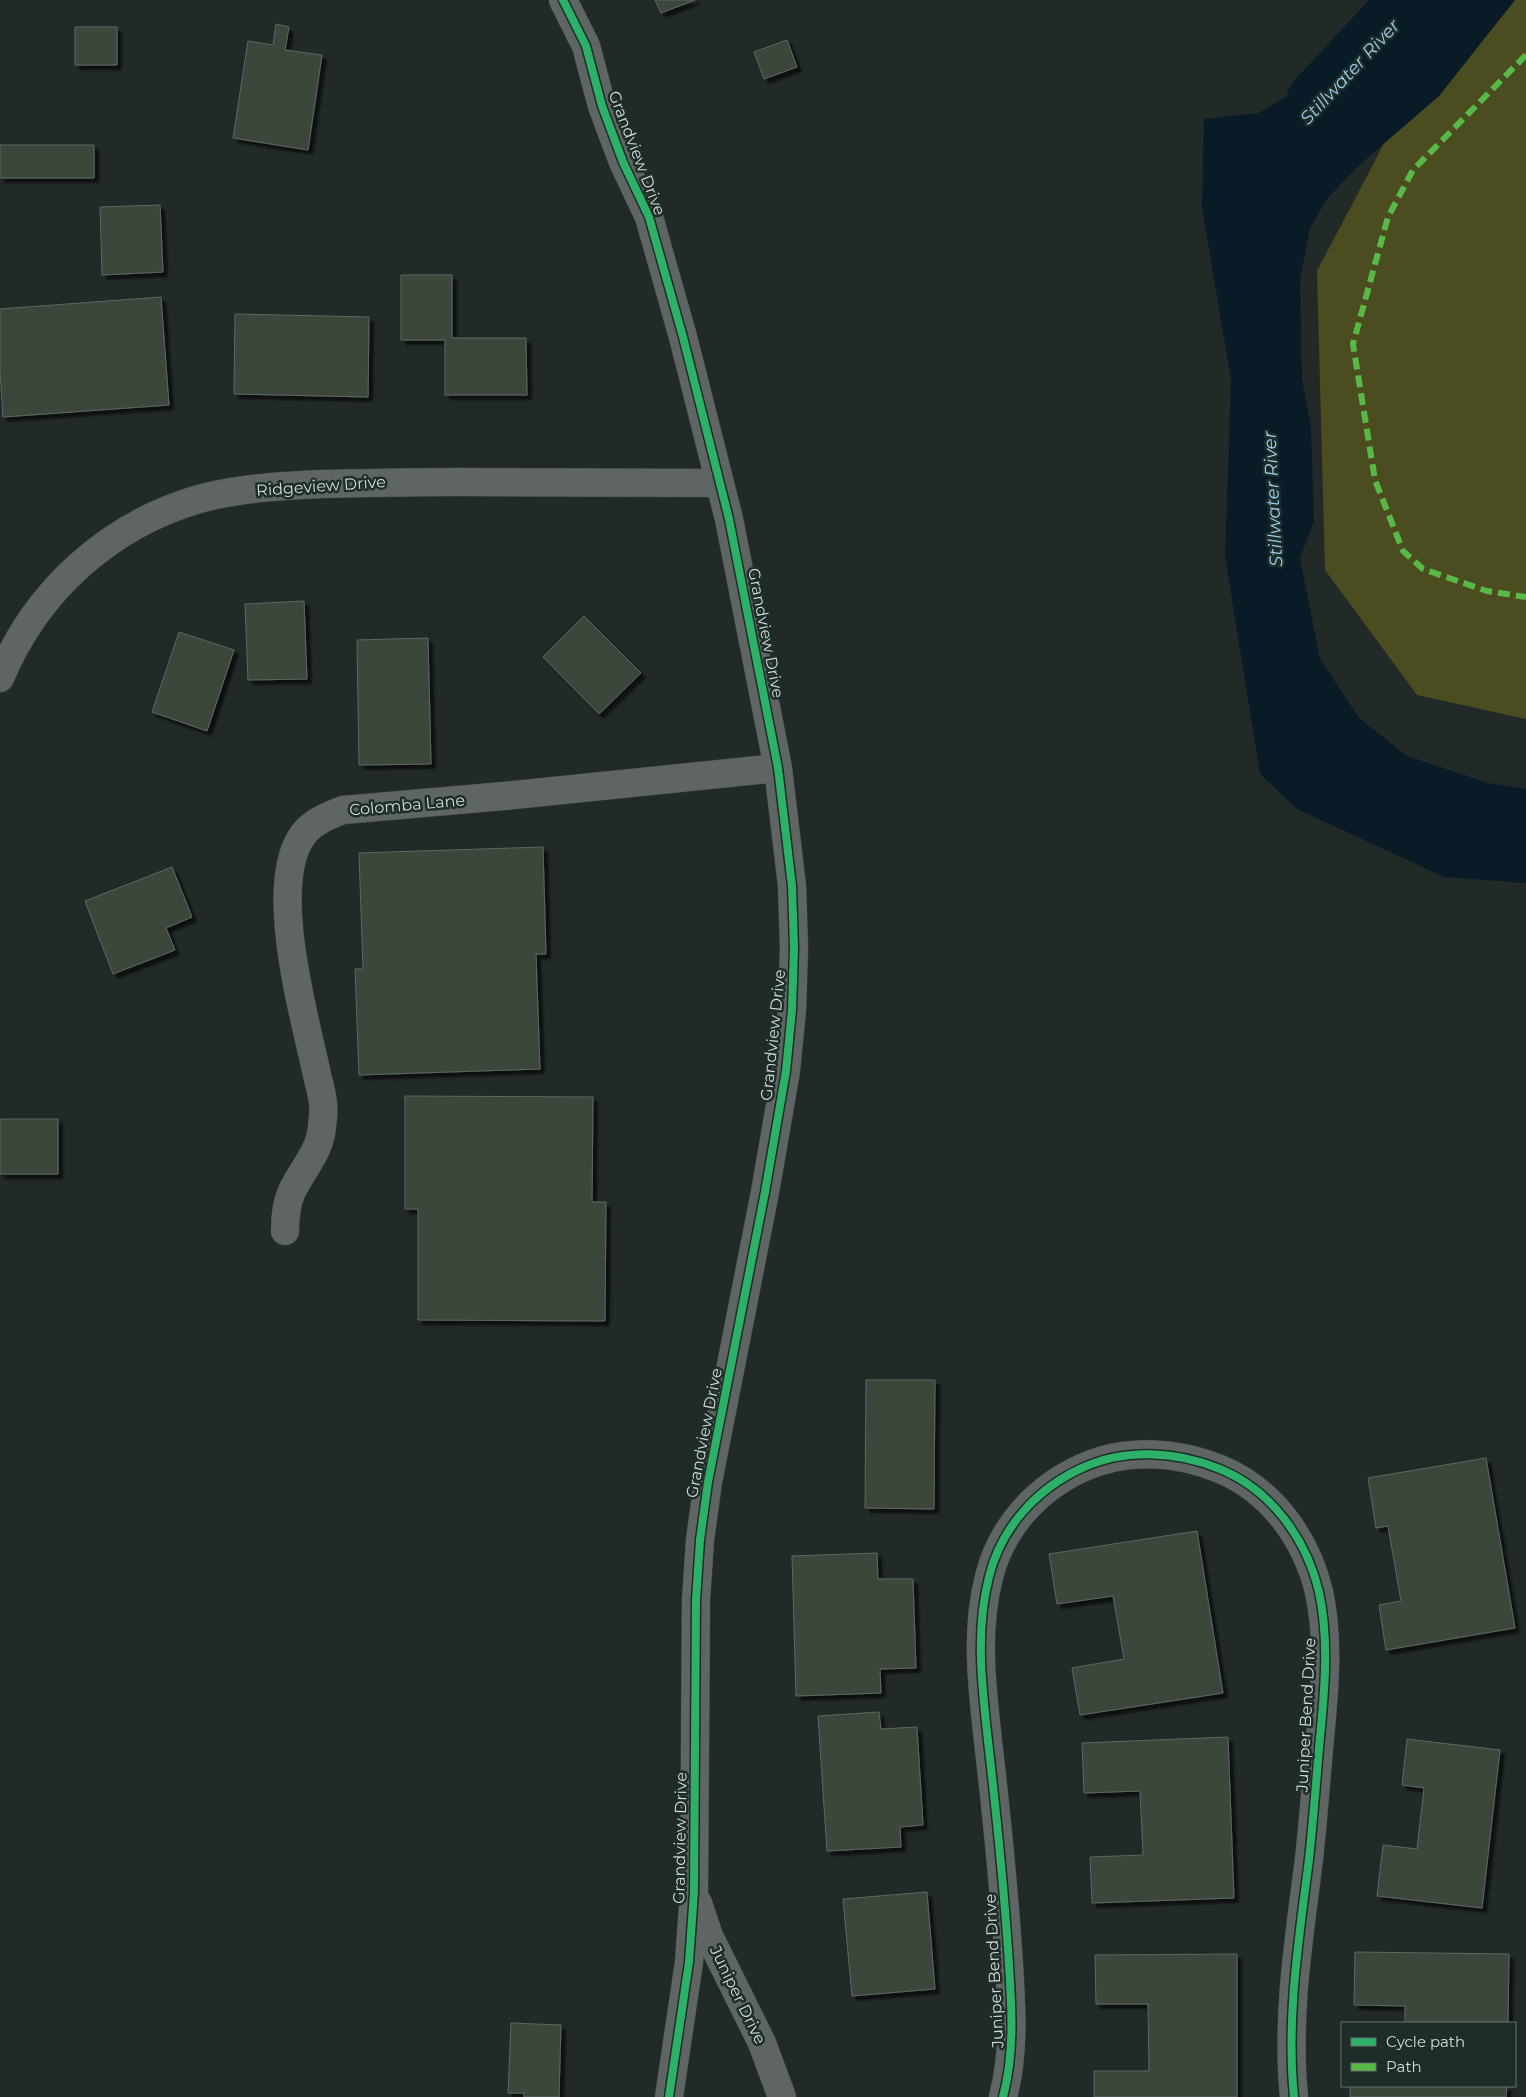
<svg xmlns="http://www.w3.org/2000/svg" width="1526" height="2097" viewBox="0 0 1526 2097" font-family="Montserrat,sans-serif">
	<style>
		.green { fill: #4c4c21 }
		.water { fill: #081b27 }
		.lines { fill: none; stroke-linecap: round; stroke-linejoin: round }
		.river { stroke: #081b27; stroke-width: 70 }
		.building { fill: #3a463b; stroke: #616662; filter: url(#shadow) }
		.minor-casing { stroke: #3f4644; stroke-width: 29 }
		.minor { stroke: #5e6562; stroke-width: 28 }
		.quiet { stroke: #58b947; stroke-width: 6; stroke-dasharray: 12 6; stroke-linecap: butt }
		.cycleway-casing { stroke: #1e2d28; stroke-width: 11 }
		.cycleway { stroke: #2db169; stroke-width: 8 }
		.labels { text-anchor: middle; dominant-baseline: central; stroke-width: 5; stroke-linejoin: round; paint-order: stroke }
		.street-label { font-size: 16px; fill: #d2dbd8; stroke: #1e2d28 }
		.water-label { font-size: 18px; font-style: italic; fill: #99cef2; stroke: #1e2d28 }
	</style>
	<defs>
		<filter id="shadow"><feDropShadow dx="4.5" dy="4.5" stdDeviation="1" flood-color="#0009"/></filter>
	</defs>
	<rect width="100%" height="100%" fill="#222a27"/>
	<path class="green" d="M 1475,0 L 1526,0 L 1526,719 L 1417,695 L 1325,570 L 1317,271 L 1377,157 L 1417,72 Z"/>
	<path class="water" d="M 1434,0 L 1515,0 L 1439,96 L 1357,167 L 1327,199 L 1310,228 L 1300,279 L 1302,380 L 1311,426 L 1314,521 L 1300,558 L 1320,659 L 1359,718 L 1407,756 L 1488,783 L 1526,789 L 1526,883 L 1444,877 L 1297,809 L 1260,774 L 1225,556 L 1231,379 L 1202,207 L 1204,119 L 1259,113 L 1331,70 Z"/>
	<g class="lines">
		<path class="river" d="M 1321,103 L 1417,0"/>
	</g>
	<path class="building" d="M 655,0 L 695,0 L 661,13 Z
		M 276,24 L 289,27 L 285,50 L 322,55 L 308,150 L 233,138 L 248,41 L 273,45 Z
		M 75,27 L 117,27 L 117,65 L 75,65 Z
		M 787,40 L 797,67 L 764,79 L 754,52 Z
		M 0,145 L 94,145 L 94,178 L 0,178 Z
		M 160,205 L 163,272 L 102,275 L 100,207 Z
		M 401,275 L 452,275 L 452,338 L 526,338 L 527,395 L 445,395 L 445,340 L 401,340 Z
		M 161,297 L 169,405 L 3,417 L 0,371 L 0,309 Z
		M 235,314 L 369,317 L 368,397 L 234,394 Z
		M 304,601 L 307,679 L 248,680 L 245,604 Z
		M 584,616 L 641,673 L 599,714 L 543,657 Z
		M 179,632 L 234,650 L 207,731 L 152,712 Z
		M 428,638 L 431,764 L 359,765 L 357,640 Z
		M 543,847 L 546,954 L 536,954 L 540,1069 L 359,1075 L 355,969 L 363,969 L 359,853 Z
		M 172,867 L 192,917 L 166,928 L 175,950 L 113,974 L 85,901 Z
		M 405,1096 L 593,1097 L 592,1202 L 606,1202 L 605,1321 L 418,1320 L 418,1209 L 405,1209 Z
		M 0,1119 L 58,1119 L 58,1174 L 0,1174 Z
		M 866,1380 L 935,1380 L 934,1509 L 865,1508 Z
		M 1486,1458 L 1515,1628 L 1386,1650 L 1379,1605 L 1401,1601 L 1388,1526 L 1376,1528 L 1368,1478 Z
		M 1197,1531 L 1223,1693 L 1080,1715 L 1072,1668 L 1124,1659 L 1113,1596 L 1057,1604 L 1049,1554 Z
		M 877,1553 L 878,1579 L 913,1579 L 916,1668 L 880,1669 L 881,1693 L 796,1696 L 792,1556 Z
		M 879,1712 L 881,1729 L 917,1727 L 923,1825 L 900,1827 L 901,1847 L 827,1851 L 818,1716 Z
		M 1228,1737 L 1234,1898 L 1092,1903 L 1090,1857 L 1143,1855 L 1140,1791 L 1084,1793 L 1082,1743 Z
		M 1407,1739 L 1500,1750 L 1482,1908 L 1377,1896 L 1383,1845 L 1417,1849 L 1424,1788 L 1402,1785 Z
		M 927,1892 L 935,1989 L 852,1996 L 843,1899 Z
		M 1355,1952 L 1509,1954 L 1508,2023 L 1405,2023 L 1405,2006 L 1354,2005 Z
		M 1237,1954 L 1237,2097 L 1094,2097 L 1094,2071 L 1149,2071 L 1148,2004 L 1096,2004 L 1095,1955 Z
		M 511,2023 L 561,2025 L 559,2097 L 524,2097 L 524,2093 L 508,2093 Z
		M 1350,2086 L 1507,2086 L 1506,2097 L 1350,2097 Z"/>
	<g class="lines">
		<defs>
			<path id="minor" d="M 563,0 L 586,46 L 602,106 L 623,162 L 649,217 L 683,337 L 729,519 L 778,768 L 792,886 L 794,948 L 792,1010 L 786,1071 L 765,1192 L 708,1482 L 700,1540 L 696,1600 L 694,1892 L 689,1962 L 669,2097
				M 0,678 C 36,591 109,525 199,499 C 239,488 282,486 323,484 C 368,483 413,482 459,482 C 546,482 633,482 720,483
				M 285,1231 C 285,1217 286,1204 292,1191 C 302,1170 321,1150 322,1126 C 323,1119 324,1111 323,1103 C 322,1092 318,1081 316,1070 C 304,1014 264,875 307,830 C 317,820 330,815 343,810 L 504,796 L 778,768
				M 698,1903 L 709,1936 L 762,2043 L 782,2097
				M 1003,2097 C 1016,2048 1011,1999 1008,1949 C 1003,1879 996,1810 988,1741 C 982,1687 975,1631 989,1577 C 1001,1528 1036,1489 1082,1468 C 1125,1448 1176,1451 1220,1469 C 1271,1490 1306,1538 1319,1592 C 1330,1642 1324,1697 1319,1748 C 1316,1785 1313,1822 1309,1859 C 1299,1939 1286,2017 1294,2097"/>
		</defs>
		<use href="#minor" class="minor-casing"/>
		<use href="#minor" class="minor"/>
		<path class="quiet" d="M 1526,55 L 1413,170 L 1388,217 L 1353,344 L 1375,480 L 1403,551 L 1423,569 L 1487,591 L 1526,597"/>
		<defs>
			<path id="cycleway" d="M 563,0 L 586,46 L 602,106 L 623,162 L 649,217 L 683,337 L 729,519 L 778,768 L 792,886 L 794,948 L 792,1010 L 786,1071 L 765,1192 L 708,1482 L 700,1540 L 696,1600 L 694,1892 L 689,1962 L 669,2097
				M 1003,2097 C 1016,2048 1011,1999 1008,1949 C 1003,1879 996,1810 988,1741 C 982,1687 975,1631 989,1577 C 1001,1528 1036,1489 1082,1468 C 1125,1448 1176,1451 1220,1469 C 1271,1490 1306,1538 1319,1592 C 1330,1642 1324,1697 1319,1748 C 1316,1785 1313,1822 1309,1859 C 1299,1939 1286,2017 1294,2097"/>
		</defs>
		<use href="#cycleway" class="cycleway-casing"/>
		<use href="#cycleway" class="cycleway"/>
	</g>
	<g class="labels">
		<g class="street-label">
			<text transform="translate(637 153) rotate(69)">Grandview Drive</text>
			<text transform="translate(321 486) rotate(-4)">Ridgeview Drive</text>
			<text transform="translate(766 633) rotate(79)">Grandview Drive</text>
			<text transform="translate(407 805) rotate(-5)">Colomba Lane</text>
			<text transform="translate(773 1035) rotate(-84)">Grandview Drive</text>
			<text transform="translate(704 1433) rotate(-79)">Grandview Drive</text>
			<text transform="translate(1306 1715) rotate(-87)">Juniper Bend Drive</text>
			<text transform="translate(680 1838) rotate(-89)">Grandview Drive</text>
			<text transform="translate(994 1971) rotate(-93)">Juniper Bend Drive</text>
			<text transform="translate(738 1995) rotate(64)">Juniper Drive</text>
		</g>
		<g class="water-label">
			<text transform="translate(1350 72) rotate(-47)">Stillwater River</text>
			<text transform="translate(1273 499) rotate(-93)">Stillwater River</text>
		</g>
	</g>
	<rect x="1341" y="2022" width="175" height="65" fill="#1e2d28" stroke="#66736e"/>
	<rect x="1351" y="2038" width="25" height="8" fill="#2db169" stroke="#66736e"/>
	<text x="1386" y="2047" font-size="15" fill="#d2dbd8">Cycle path</text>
	<rect x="1351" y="2063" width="25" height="8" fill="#58b947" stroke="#66736e"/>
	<text x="1386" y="2072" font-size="15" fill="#d2dbd8">Path</text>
</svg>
